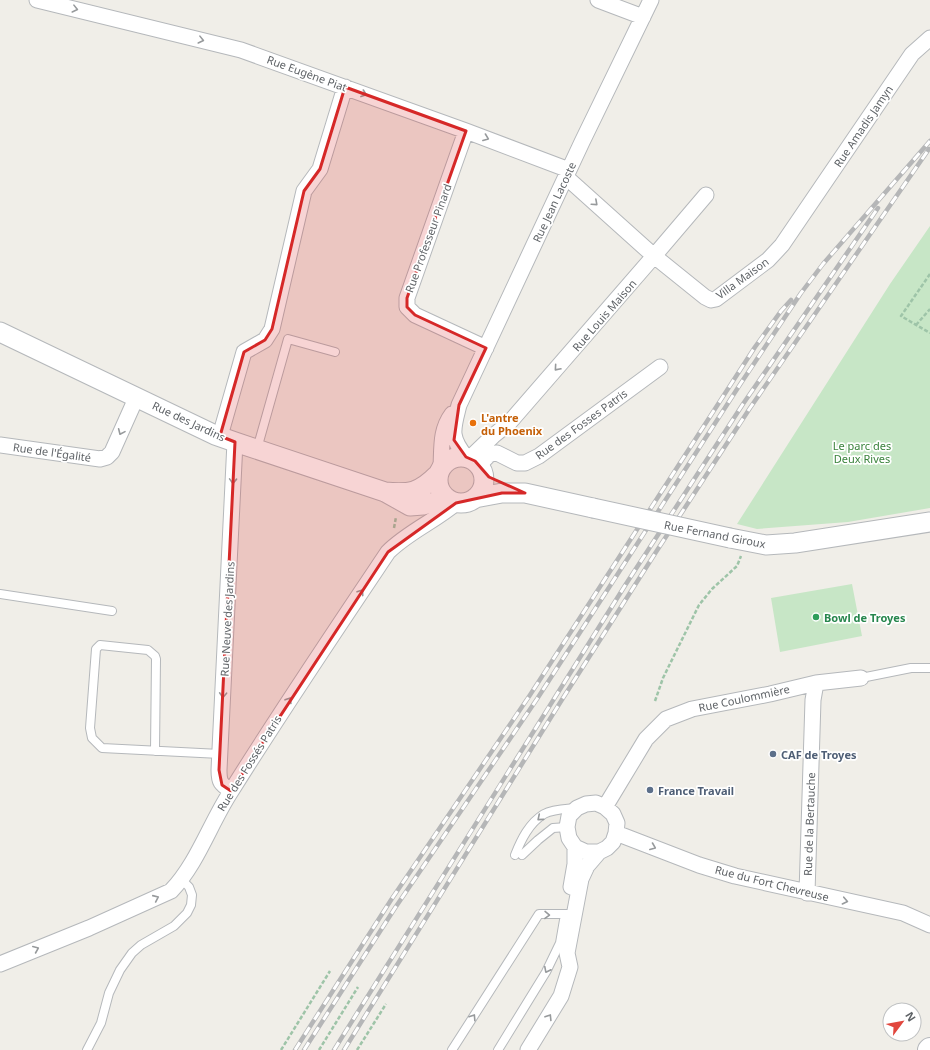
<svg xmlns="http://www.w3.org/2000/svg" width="930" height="1050" viewBox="0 0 930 1050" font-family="'Noto Sans',sans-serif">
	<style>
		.green { fill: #c7e6c6 }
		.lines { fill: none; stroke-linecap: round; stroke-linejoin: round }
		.service-casing { stroke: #b5b8bb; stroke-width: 10 }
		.minor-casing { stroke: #b5b8bb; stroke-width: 17 }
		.tertiary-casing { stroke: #b5b8bb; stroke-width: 21 }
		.secondary-casing { stroke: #b4b7bb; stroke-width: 24 }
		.path { stroke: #9ec4a8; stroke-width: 2.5; stroke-dasharray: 4 2; stroke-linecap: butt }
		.service { stroke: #fff; stroke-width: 8 }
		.minor { stroke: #fff; stroke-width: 15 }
		.tertiary { stroke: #fff; stroke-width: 19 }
		.secondary { stroke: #fff; stroke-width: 22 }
		.rail-casing { stroke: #b5b6b7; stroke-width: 4.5 }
		.rail { stroke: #fff; stroke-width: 3; stroke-dasharray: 9; stroke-linecap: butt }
		.tertiary-bridge-casing { stroke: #b5b8bb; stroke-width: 21; stroke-linecap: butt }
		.tertiary-bridge { stroke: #fff; stroke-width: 19 }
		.oneway { stroke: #979a9c }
		.marked { fill: #d62828; fill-opacity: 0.2; stroke: #d62828; stroke-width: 3; stroke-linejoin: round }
		.food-dot { fill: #e8710a; stroke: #fff; stroke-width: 1.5 }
		.leisure-dot { fill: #2e9e5b; stroke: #fff; stroke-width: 1.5 }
		.service-dot { fill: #5c6f8a; stroke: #fff; stroke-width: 1.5 }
		.labels { text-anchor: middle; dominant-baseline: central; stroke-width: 3.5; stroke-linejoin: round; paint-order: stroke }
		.street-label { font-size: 11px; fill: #5f6367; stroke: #fff }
		.food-label { font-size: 11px; font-weight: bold; fill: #c56008; stroke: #fff; text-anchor: start }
		.park-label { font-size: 11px; fill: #3a833c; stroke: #fff }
		.leisure-label { font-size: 11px; font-weight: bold; fill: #27864d; stroke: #fff; text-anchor: start }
		.service-label { font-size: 11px; font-weight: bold; fill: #4e5e75; stroke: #fff; text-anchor: start }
	</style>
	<rect width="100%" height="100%" fill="#f0eee8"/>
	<path class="green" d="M 930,226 L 930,508 L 848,522 L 757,529 L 737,524 L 890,284 Z
		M 852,584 L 862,636 L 780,652 L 771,598 Z"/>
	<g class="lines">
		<defs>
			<path id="service" d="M 257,449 L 288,339 L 335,352
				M 0,594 L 112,611
				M 861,678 L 911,668 L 930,668
				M 155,751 L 156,659 L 155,656 L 148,650 L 100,645 L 96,649 L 90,728 L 92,738 L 102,748 L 220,754
				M 515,855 C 521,840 529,823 544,814 C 553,809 566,809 576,808
				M 522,855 L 538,840 L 553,828 L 567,827
				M 87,1050 L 101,1023 L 109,993 L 120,970 L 132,953 L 141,945 L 174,926 L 187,913 L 191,905 L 192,895 L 189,887 L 181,879
				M 452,1050 L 539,914 L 574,914
				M 498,1050 L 546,972 L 560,943 L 564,920"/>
			<path id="minor" d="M 37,0 L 241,50 L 466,131 L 569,170
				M 598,0 L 643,17
				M 466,131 L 407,298 L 407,307 L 415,315 L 486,348
				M 706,195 L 654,256 L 705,297 L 711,300 L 716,299 L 768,260 L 782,245 L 912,54 L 930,38
				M 220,436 L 244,352 L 265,340 L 272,329 L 304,191 L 320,169 L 345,87
				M 0,445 L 100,459 L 107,457 L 112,452 L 137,396
				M 466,457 C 449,436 453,429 459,405 L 582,142 L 651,0
				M 470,458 L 493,436 L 509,423 L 654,256 L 566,177
				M 479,465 L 490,454 L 497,453 L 517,463 L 525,463 L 539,456 L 660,367
				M 441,467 C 442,448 440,430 452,414
				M 231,791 C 221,784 219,783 219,770 L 235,442
				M 605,807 L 646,739 L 666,719 L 692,709 L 770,694 L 816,683 L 861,678
				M 616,833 L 699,865 L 735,876 L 903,913 L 930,925
				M 571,887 L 575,864 L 575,847
				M 807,893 L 813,700 L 816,683
				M 0,964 L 89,928 L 171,891 C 197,864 210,824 230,793 C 281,711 335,631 388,552 C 408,532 435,521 456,503
				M 528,1050 L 561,996 L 570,967 L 567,953 L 581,879 L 587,866 L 599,852 L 607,848 L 613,842 L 616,833 L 617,823 L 613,814 L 605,807 L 596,803 L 586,804 L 577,808 L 569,816 L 567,827 L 569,838 L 575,847 L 586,852 L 599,852"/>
			<path id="tertiary" d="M 0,332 L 215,435 L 235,442 L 385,492 L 410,506 L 423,505 L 447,499
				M438 480a23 23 0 1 1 46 0a23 23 0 1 1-46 0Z
				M 385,492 C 410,494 419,493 437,475
				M 475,498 L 502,493 L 525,493 L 593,508
				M 730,538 L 766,545 L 795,543 L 930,522"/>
			<path id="secondary" d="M 929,1050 L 930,1049"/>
		</defs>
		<use href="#service" class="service-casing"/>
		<use href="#minor" class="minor-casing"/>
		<use href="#tertiary" class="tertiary-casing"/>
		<use href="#secondary" class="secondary-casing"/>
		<path class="path" d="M 930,274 L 901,316 L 930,333
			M 916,325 L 930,309
			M 394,528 L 396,517
			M 655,701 L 663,678 L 699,605 L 712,589 L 737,566 L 741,556
			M 281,1050 L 330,971
			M 319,1050 L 358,987
			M 357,1050 L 386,1004"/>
		<use href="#service" class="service"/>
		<use href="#minor" class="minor"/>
		<use href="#tertiary" class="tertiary"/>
		<use href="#secondary" class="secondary"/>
		<defs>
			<path id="rail" d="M 295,1050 L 391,900 L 530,695 L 755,347 L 781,311 L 791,300
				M 304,1050 L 395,908 L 537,699 L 741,383 L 801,293 L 823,264 L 930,141
				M 334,1050 L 626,584 L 743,404 L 878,208
				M 344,1050 L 563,698 L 656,552 L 750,408 L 929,149"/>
		</defs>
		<use href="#rail" class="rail-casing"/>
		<use href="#rail" class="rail"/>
		<defs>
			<path id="tertiary-bridge" d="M 593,508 L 730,538"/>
		</defs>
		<use href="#tertiary-bridge" class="tertiary-bridge-casing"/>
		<use href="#tertiary-bridge" class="tertiary-bridge"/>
	</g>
	<defs><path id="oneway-chevron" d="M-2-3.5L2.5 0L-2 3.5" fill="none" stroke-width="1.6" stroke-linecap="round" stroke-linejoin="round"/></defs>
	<g class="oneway">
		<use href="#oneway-chevron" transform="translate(75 9) rotate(14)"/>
		<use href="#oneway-chevron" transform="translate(201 40) rotate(14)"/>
		<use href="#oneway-chevron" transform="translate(364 94) rotate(20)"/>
		<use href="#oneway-chevron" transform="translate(486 138) rotate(21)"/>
		<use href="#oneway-chevron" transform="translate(595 203) rotate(42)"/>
		<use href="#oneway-chevron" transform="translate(557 368) rotate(131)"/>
		<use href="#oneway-chevron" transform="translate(121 432) rotate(114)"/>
		<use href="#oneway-chevron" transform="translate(233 481) rotate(92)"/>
		<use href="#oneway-chevron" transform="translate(361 592) rotate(-56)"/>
		<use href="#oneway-chevron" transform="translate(223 695) rotate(93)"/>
		<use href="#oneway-chevron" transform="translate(289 700) rotate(-58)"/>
		<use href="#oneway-chevron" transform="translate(540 818) rotate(140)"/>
		<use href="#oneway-chevron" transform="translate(653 847) rotate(22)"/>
		<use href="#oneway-chevron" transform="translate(156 898) rotate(-24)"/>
		<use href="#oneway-chevron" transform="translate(845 901) rotate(12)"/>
		<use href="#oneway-chevron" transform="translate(547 915) rotate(1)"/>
		<use href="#oneway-chevron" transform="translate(36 949) rotate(-23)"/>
		<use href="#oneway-chevron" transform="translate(547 970) rotate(117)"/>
		<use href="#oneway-chevron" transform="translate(473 1017) rotate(-57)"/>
		<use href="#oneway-chevron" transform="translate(549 1017) rotate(-58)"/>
	</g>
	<path class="marked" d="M 345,87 L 466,131 L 407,298 L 407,307 L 415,315 L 486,348 L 459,405 L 454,440 L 466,457 L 475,461 L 489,477 L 525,493 L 502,493 L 456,503 L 388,552 L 231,791 L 222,785 L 219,770 L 235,442 L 220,436 L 244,352 L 265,340 L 272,329 L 304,191 L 320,169 Z"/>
	<circle class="food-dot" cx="473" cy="423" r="4"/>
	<circle class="leisure-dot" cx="816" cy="617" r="4"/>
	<g class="service-dot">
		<circle cx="773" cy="754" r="4"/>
		<circle cx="650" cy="790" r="4"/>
	</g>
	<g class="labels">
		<g class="street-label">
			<text transform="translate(307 73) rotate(20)">Rue Eugène Piat</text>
			<text transform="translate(863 126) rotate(-56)">Rue Amadis Jamyn</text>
			<text transform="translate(554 202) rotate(-65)">Rue Jean Lacoste</text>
			<text transform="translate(428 238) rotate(-70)">Rue Professeur Pinard</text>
			<text transform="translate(742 278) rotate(-36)">Villa Maison</text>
			<text transform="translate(604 315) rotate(-49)">Rue Louis Maison</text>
			<text transform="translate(189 421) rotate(25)">Rue des Jardins</text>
			<text transform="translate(581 424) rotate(-36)">Rue des Fosses Patris</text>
			<text transform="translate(52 452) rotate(8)">Rue de l'Égalité</text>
			<text transform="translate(715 534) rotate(11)">Rue Fernand Giroux</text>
			<text transform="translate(227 619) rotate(-87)">Rue Neuve des Jardins</text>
			<text transform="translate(744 698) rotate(-12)">Rue Coulommière</text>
			<text transform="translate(249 763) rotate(-58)">Rue des Fossés Patris</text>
			<text transform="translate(809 824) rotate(-88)">Rue de la Bertauche</text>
			<text transform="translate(772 883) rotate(14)">Rue du Fort Chevreuse</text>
		</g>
		<g class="food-label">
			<text x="481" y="417">L'antre<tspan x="481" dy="13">du Phoenix</tspan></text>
		</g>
		<g class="park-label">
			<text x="862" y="445">Le parc des<tspan x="862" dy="13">Deux Rives</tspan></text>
		</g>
		<g class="leisure-label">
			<text x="824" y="617">Bowl de Troyes</text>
		</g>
		<g class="service-label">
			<text x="781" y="754">CAF de Troyes</text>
			<text x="658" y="790">France Travail</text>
		</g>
	</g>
	<g transform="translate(902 1022) rotate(58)"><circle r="19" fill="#ffffff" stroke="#bfc1c2"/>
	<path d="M0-3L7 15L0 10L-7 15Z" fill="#e1463d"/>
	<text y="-6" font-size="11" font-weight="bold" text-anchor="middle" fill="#5f6367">N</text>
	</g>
</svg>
